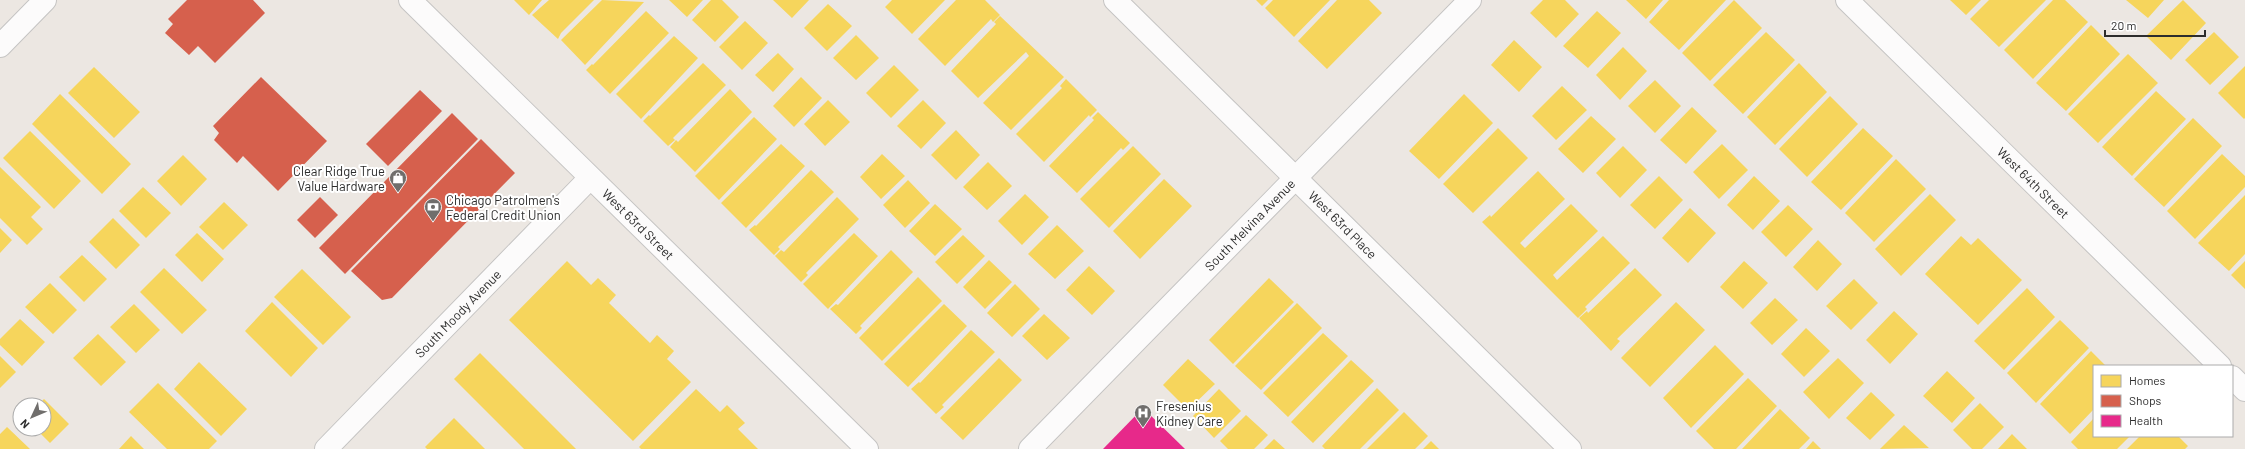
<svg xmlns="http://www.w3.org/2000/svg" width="2245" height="449" viewBox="0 0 2245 449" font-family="Barlow,sans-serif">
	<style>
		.homes { fill: #f6d55c }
		.shops { fill: #d6604d }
		.health { fill: #e7298a }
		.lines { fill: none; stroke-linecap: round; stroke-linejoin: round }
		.minor-casing { stroke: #c5c4c3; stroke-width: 24 }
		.secondary-casing { stroke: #c5c4c3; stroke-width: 24 }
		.minor { stroke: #fcfbfb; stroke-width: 22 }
		.secondary { stroke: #fcfbfb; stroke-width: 22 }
		.labels { text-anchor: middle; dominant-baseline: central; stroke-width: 4; stroke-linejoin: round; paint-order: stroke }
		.poi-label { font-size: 13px; fill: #2d2d2d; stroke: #fff; text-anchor: start }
		.street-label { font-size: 13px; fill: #2d2d2d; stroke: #fff }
	</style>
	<rect width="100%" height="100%" fill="#ece7e2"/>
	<path class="homes" d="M 514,0 L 542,0 L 529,15 Z
		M 549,0 L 594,0 L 561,33 L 558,39 L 532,15 Z
		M 602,0 L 644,2 L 585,65 L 561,40 Z
		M 669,0 L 703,0 L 687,17 Z
		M 711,0 L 722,0 L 739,17 L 715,42 L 692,20 Z
		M 773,0 L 809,0 L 792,18 Z
		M 892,0 L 945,0 L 912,34 L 885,7 Z
		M 956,0 L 985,0 L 1000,15 L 993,22 L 991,19 L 945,66 L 918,39 Z
		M 1256,0 L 1268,0 L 1262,6 Z
		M 1273,0 L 1330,0 L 1294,37 L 1265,8 Z
		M 1337,0 L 1369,0 L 1382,13 L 1327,69 L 1298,41 Z
		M 1543,0 L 1565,0 L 1579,14 L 1556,38 L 1530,13 Z
		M 1626,0 L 1663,0 L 1646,19 Z
		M 1669,0 L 1726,0 L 1679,50 L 1649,22 Z
		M 1734,0 L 1762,28 L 1710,81 L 1682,53 Z
		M 1950,0 L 1981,0 L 1966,15 Z
		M 1989,0 L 2046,0 L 1999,47 L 1970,19 Z
		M 2053,0 L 2065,0 L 2088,22 L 2033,79 L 2004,50 Z
		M 2126,0 L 2164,0 L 2148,18 Z
		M 2183,0 L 2206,23 L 2171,60 L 2146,36 Z
		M 828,4 L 852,26 L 827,51 L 804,28 Z
		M 646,11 L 669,33 L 610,94 L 586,70 L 592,64 L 593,65 Z
		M 1597,11 L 1621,33 L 1588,68 L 1563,46 Z
		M 1000,16 L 1064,77 L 1011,130 L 983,103 L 1029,56 L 1026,52 L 978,98 L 951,71 L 996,24 L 994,22 Z
		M 745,21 L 768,43 L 742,70 L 719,47 Z
		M 2091,25 L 2120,54 L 2066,111 L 2036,83 Z
		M 1766,32 L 1795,60 L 1743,114 L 1713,85 Z
		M 2214,32 L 2239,57 L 2210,85 L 2185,60 Z
		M 856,35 L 879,58 L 856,80 L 833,58 Z
		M 674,36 L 698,58 L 641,119 L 616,94 Z
		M 1514,40 L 1542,67 L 1519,92 L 1491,65 Z
		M 1623,47 L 1647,71 L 1620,100 L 1596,75 Z
		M 778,53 L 794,69 L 773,92 L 755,75 Z
		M 2128,54 L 2158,83 L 2098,143 L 2068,114 Z
		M 703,63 L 726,85 L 673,138 L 675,140 L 668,146 L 643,121 L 649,115 L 650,116 Z
		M 1799,63 L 1827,92 L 1775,145 L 1747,117 Z
		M 894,65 L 919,90 L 891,118 L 866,93 Z
		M 2245,66 L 2245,118 L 2244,119 L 2218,93 Z
		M 94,67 L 140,112 L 114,138 L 68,93 Z
		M 801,77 L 822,98 L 794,127 L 773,106 Z
		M 1066,79 L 1097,110 L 1090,117 L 1089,115 L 1044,162 L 1016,134 L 1062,88 L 1060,86 Z
		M 1655,80 L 1681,106 L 1655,133 L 1628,106 Z
		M 1562,86 L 1587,110 L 1556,140 L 1532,116 Z
		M 730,89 L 752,112 L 695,172 L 670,147 L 676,140 L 678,142 Z
		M 2156,91 L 2186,119 L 2132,176 L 2102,147 Z
		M 60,94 L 131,164 L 102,194 L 32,124 Z
		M 1464,94 L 1493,123 L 1439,179 L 1409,151 Z
		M 1830,96 L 1858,124 L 1807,177 L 1779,149 Z
		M 828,100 L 850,122 L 825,146 L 804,124 Z
		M 923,100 L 946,123 L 921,149 L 897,126 Z
		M 1692,107 L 1717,131 L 1686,164 L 1660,140 Z
		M 1098,112 L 1130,143 L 1123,150 L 1121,148 L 1077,193 L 1049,166 L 1094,120 L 1092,118 Z
		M 1591,116 L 1616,139 L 1583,173 L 1558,149 Z
		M 754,117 L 777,139 L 719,200 L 695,176 Z
		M 2193,118 L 2222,146 L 2164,207 L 2134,179 Z
		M 1498,128 L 1528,158 L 1473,213 L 1443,184 Z
		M 1863,128 L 1893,156 L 1841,210 L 1811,182 Z
		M 956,130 L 980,155 L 956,180 L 931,155 Z
		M 30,131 L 81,181 L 54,209 L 3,158 Z
		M 781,144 L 805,166 L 746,228 L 721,203 Z
		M 1722,144 L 1748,170 L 1719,199 L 1693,172 Z
		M 1133,146 L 1161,174 L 1109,228 L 1080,199 Z
		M 1623,146 L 1647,170 L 1620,198 L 1596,173 Z
		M 882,154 L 905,176 L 881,199 L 860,177 Z
		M 2222,154 L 2245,176 L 2245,187 L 2195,239 L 2167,211 Z
		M 183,155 L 207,179 L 181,206 L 157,181 Z
		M 1896,159 L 1926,189 L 1874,242 L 1845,213 Z
		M 988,162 L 1012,186 L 987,210 L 963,187 Z
		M 0,167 L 41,207 L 31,217 L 43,229 L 27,245 L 0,218 Z
		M 811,170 L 834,192 L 778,247 L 780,249 L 774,255 L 749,230 L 755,225 L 756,226 Z
		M 1538,171 L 1565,199 L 1520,243 L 1525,248 L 1571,204 L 1598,231 L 1553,275 L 1557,280 L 1603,236 L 1630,263 L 1585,307 L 1587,309 L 1578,318 L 1482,222 L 1490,215 L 1491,217 Z
		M 1659,176 L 1683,200 L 1655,229 L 1630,205 Z
		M 1754,176 L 1780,201 L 1753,230 L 1727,205 Z
		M 1164,179 L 1192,206 L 1140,259 L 1113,231 Z
		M 908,180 L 930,203 L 905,228 L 883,205 Z
		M 143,187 L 171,213 L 146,238 L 119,211 Z
		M 1025,194 L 1049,217 L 1022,245 L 998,221 Z
		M 1930,194 L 1956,220 L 1901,276 L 1875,249 Z
		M 2245,195 L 2245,254 L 2229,271 L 2198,243 Z
		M 837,197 L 859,219 L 806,273 L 808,275 L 801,282 L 775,256 L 781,250 L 784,252 Z
		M 224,202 L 248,225 L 223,250 L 199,227 Z
		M 935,204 L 962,229 L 935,256 L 909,231 Z
		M 1788,205 L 1813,229 L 1786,257 L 1761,232 Z
		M 1690,208 L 1716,233 L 1688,263 L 1662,238 Z
		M 113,218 L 140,245 L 116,269 L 89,242 Z
		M 1057,225 L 1084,251 L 1055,279 L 1028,254 Z
		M 0,228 L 12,240 L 0,253 Z
		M 197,233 L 224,259 L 202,282 L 175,255 Z
		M 854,233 L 878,256 L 828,309 L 803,284 Z
		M 963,235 L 985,256 L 957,284 L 935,262 Z
		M 1961,236 L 1971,245 L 1978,238 L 2022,280 L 1978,325 L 1925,274 Z
		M 1818,240 L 1842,264 L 1817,291 L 1793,267 Z
		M 891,250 L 913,272 L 860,326 L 862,328 L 856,334 L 830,309 L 836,304 L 838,305 Z
		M 82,255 L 107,279 L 84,302 L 59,277 Z
		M 989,260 L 1012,282 L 985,309 L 963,287 Z
		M 567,261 L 591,285 L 598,278 L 616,295 L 609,303 L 650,343 L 657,335 L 674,351 L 667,359 L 691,382 L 633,441 L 509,320 Z
		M 1744,261 L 1768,283 L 1743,309 L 1720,287 Z
		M 2245,261 L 2245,289 L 2231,275 Z
		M 1089,266 L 1115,291 L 1092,315 L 1066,290 Z
		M 164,268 L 207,310 L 182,334 L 140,292 Z
		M 1635,268 L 1662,295 L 1617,339 L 1620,341 L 1611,351 L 1579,318 L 1587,311 L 1588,313 Z
		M 302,269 L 351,317 L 323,345 L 274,297 Z
		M 918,277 L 942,301 L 882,361 L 859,338 Z
		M 1269,278 L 1294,302 L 1233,364 L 1209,340 Z
		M 1854,279 L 1878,303 L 1851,330 L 1826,306 Z
		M 50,283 L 77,310 L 53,334 L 25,307 Z
		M 1015,284 L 1040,309 L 1012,337 L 987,313 Z
		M 2027,288 L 2055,317 L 2004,370 L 1974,341 Z
		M 1775,298 L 1798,320 L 1772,345 L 1750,323 Z
		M 272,302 L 318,348 L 291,377 L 245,331 Z
		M 1676,302 L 1705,330 L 1650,387 L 1621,358 Z
		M 1297,303 L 1322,328 L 1261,390 L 1235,366 Z
		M 134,304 L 160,330 L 136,353 L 110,327 Z
		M 944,304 L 967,326 L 908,387 L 884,364 Z
		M 1894,311 L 1918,334 L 1890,364 L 1866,340 Z
		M 1044,314 L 1070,338 L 1047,360 L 1022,336 Z
		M 20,319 L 45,342 L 22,366 L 0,345 L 0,339 Z
		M 2060,320 L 2089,348 L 2036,403 L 2007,373 Z
		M 1806,328 L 1830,351 L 1804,377 L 1781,354 Z
		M 971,330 L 995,352 L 942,405 L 944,407 L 936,414 L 911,389 L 919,382 L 920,383 Z
		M 1323,333 L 1348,356 L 1288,417 L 1263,393 Z
		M 98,334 L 126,362 L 101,386 L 73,358 Z
		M 1715,345 L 1744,374 L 1691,428 L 1663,398 Z
		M 2091,351 L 2106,366 L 2094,366 L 2094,409 L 2070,434 L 2040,404 Z
		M 480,353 L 576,449 L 524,449 L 454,379 Z
		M 0,356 L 16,372 L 0,388 Z
		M 999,358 L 1022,380 L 963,440 L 940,418 Z
		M 1838,358 L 1864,383 L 1829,419 L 1803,392 Z
		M 1188,359 L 1215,384 L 1188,410 L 1163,385 Z
		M 1351,360 L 1374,381 L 1313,443 L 1291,422 Z
		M 199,362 L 247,409 L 221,436 L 174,389 Z
		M 1947,371 L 1975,398 L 1952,423 L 1923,396 Z
		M 1748,378 L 1777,406 L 1736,449 L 1714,449 L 1696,431 Z
		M 158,383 L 217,441 L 209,449 L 167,449 L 129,412 Z
		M 1377,388 L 1399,410 L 1360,449 L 1325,449 L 1322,446 Z
		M 696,389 L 720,412 L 727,405 L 745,423 L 738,429 L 758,449 L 641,449 L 639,447 Z
		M 1219,389 L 1241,411 L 1214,438 L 1193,416 Z
		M 1871,392 L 1895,415 L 1870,440 L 1846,418 Z
		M 44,399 L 69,424 L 50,443 L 36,429 L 44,429 L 44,405 L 38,405 Z
		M 1980,403 L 2004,427 L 1982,449 L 1972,449 L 1953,430 Z
		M 1780,409 L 1810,438 L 1799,449 L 1742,449 Z
		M 1404,412 L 1428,436 L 1415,449 L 1367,449 Z
		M 1246,415 L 1268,435 L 1254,449 L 1228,449 L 1220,441 Z
		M 454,418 L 485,449 L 427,449 L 425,447 Z
		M 2094,418 L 2094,436 L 2130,436 L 2117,449 L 2078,449 L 2071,442 Z
		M 1904,425 L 1929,448 L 1880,449 Z
		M 7,427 L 30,449 L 0,449 L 0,434 Z
		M 2012,434 L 2027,449 L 1998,449 Z
		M 131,436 L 144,449 L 119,449 Z
		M 2140,436 L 2178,436 L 2188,446 L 2185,449 L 2127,449 Z
		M 1274,439 L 1285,449 L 1264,449 Z
		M 1431,441 L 1439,449 L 1423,449 Z
		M 1813,441 L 1821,449 L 1806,449 Z"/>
	<path class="shops" d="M 187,0 L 253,0 L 265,13 L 215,63 L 198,46 L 189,55 L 165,33 L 173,24 L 168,19 Z
		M 261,77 L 327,141 L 278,191 L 243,156 L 237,163 L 214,140 L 219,133 L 213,126 Z
		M 420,90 L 442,111 L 388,166 L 366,144 Z
		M 452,113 L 478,139 L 345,274 L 319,248 Z
		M 481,139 L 515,173 L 392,298 L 382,300 L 351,271 Z
		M 320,197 L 338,215 L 315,238 L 297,220 Z"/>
	<path class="health" d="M 1143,408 L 1185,449 L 1103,449 Z"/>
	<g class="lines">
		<defs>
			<g id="minor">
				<path id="s1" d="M 1115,0 L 1570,449"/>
				<path id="s2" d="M 1847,0 L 2220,366"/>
				<path d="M 0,46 L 45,0"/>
				<path d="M 2232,377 L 2245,390"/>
				<path id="s3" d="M 326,449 L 590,178"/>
				<path id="s4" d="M 1030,449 L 1470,0"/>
			</g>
			<g id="secondary">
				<path id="s5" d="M 410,0 L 867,449"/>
			</g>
		</defs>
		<use href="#minor" class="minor-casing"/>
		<use href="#secondary" class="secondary-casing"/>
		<use href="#minor" class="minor"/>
		<use href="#secondary" class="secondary"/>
	</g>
	<defs>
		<symbol id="shop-pin" viewBox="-11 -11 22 30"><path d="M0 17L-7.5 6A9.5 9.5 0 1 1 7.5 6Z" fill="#706e6c" stroke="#fff"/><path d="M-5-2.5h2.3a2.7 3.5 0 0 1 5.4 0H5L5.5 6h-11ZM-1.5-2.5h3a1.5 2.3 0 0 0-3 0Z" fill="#fff"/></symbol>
		<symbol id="bank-pin" viewBox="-11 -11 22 30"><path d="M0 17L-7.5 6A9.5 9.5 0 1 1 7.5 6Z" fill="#706e6c" stroke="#fff"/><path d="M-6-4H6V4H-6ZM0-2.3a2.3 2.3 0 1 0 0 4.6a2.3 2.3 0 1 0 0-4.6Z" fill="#fff"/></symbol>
		<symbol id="hospital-pin" viewBox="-11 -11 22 30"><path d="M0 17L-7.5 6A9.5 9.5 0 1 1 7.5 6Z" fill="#706e6c" stroke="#fff"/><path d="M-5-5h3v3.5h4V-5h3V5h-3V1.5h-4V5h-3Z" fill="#fff"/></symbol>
	</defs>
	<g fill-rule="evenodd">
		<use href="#shop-pin" x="388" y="168" width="20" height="27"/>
		<use href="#bank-pin" x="423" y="197" width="20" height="27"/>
		<use href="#hospital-pin" x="1133" y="403" width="20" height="27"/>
	</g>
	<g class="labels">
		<g class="poi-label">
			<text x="385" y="171" text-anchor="end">Clear Ridge True<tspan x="385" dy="15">Value Hardware</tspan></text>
			<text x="446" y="200">Chicago Patrolmen's<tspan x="446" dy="15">Federal Credit Union</tspan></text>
			<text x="1156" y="406">Fresenius<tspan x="1156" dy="15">Kidney Care</tspan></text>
		</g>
		<g class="street-label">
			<text stroke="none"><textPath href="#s2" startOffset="261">West 64th Street</textPath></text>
			<text stroke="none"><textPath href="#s5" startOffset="320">West 63rd Street</textPath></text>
			<text stroke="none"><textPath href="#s4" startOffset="314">South Melvina Avenue</textPath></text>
			<text stroke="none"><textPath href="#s1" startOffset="320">West 63rd Place</textPath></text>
			<text stroke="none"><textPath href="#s3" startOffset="189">South Moody Avenue</textPath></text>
		</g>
	</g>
	<rect x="2093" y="365" width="140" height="72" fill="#ffffff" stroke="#ababab"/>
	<rect x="2101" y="375" width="20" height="12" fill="#f6d55c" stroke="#ababab"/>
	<text x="2129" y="385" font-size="12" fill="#2d2d2d">Homes</text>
	<rect x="2101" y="395" width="20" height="12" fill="#d6604d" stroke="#ababab"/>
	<text x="2129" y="405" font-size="12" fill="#2d2d2d">Shops</text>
	<rect x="2101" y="415" width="20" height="12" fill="#e7298a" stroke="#ababab"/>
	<text x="2129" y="425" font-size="12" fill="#2d2d2d">Health</text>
	<g transform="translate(32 417) rotate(226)"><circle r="19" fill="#ffffff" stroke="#ababab"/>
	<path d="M0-3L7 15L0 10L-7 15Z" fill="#706e6c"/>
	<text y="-6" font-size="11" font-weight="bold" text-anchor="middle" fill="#2d2d2d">N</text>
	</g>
	<path d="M2105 30v6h100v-6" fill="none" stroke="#2d2d2d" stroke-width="2"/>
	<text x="2111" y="30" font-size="12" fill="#2d2d2d" stroke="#ffffff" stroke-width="3" paint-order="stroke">20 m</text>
</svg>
